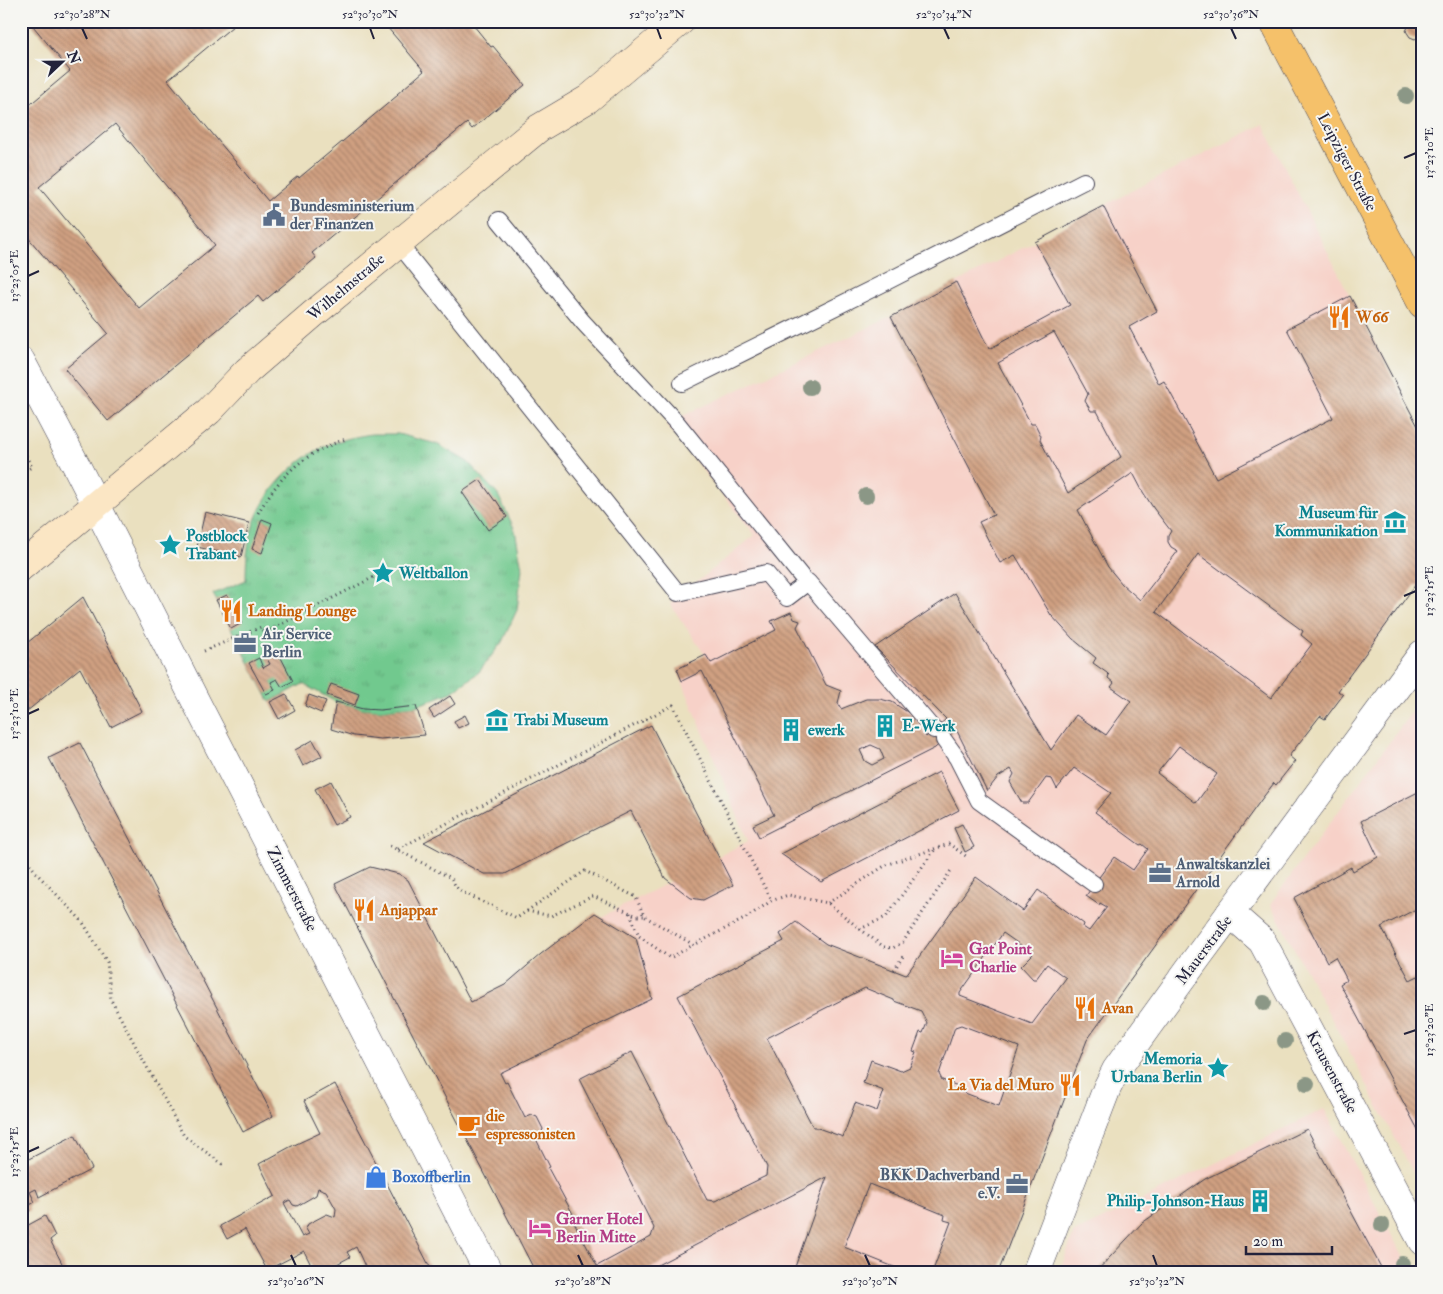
<svg xmlns="http://www.w3.org/2000/svg" width="1443" height="1294" viewBox="0 0 1443 1294" font-family="'IM FELL Double Pica',serif">
	<style>
		.built { fill: #f7d1c8 }
		.grass { fill: url(#grass-tufts); stroke: #4a7664 }
		.building { fill: url(#building-back-hatch); fill-rule: evenodd }
		.lines { fill: none; stroke-linecap: round; stroke-linejoin: round }
		.service-casing { stroke: #403e4f; stroke-width: 18 }
		.minor-casing { stroke: #403e4f; stroke-width: 29 }
		.tertiary-casing { stroke: #403e4f; stroke-width: 29 }
		.secondary-casing { stroke: #403e4f; stroke-width: 29 }
		.primary-casing { stroke: #403e4f; stroke-width: 29 }
		.path { stroke: #403e4f; stroke-width: 3; stroke-dasharray: 1 4; stroke-linecap: butt }
		.service { stroke: #fff; stroke-width: 16 }
		.minor { stroke: #fff; stroke-width: 28 }
		.tertiary { stroke: #fff; stroke-width: 28 }
		.secondary { stroke: #fbe6c4; stroke-width: 28 }
		.primary { stroke: #f5c16b; stroke-width: 28 }
		.tree { fill: #8b9786 }
		.ticks { fill: none; stroke: #22223b; stroke-width: 2 }
		.labels { text-anchor: middle; dominant-baseline: central; stroke-width: 4; stroke-linejoin: round; paint-order: stroke }
		.street-label { font-size: 16px; fill: #22223b; stroke: #f6f6f2 }
		.service-label { font-size: 16px; font-weight: bold; fill: #4e5e75; stroke: #f6f6f2; text-anchor: start }
		.food-label { font-size: 16px; font-weight: bold; fill: #c56008; stroke: #f6f6f2; text-anchor: start }
		.culture-label { font-size: 16px; font-weight: bold; fill: #0d838f; stroke: #f6f6f2; text-anchor: start }
		.hotel-label { font-size: 16px; font-weight: bold; fill: #b23c85; stroke: #f6f6f2; text-anchor: start }
		.shop-label { font-size: 16px; font-weight: bold; fill: #366cbe; stroke: #f6f6f2; text-anchor: start }
		.neatline { fill: none; stroke: #22223b; stroke-width: 2 }
		.ticks-label { font-size: 12px; text-anchor: middle; fill: #22223b }
	</style>
	<defs>
		<pattern id="grass-tufts" width="24" height="20" patternUnits="userSpaceOnUse" patternTransform="scale(1.25)"><rect width="24" height="20" fill="#71c98e"/><path d="M3 7l-1-3M5 7V3M7 7l1-3M15 17l-1-3M17 17v-4M19 17l1-3" fill="none" stroke="#62ac7b"/></pattern>
		<pattern id="building-back-hatch" width="6" height="6" patternUnits="userSpaceOnUse" patternTransform="scale(1.25)"><rect width="6" height="6" fill="#d0a081"/><path d="M-1 5l2 2M0 0l6 6M5-1l2 2" fill="none" stroke="#a8826b"/></pattern>
	</defs>
	<rect width="100%" height="100%" fill="#f6f6f2"/>
	<filter id="ink" filterUnits="userSpaceOnUse"><feTurbulence type="fractalNoise" baseFrequency=".02" numOctaves="2"/><feDisplacementMap in="SourceGraphic" scale="10" xChannelSelector="R" yChannelSelector="G"/><feConvolveMatrix kernelMatrix="1 2 1 2 8 2 1 2 1" color-interpolation-filters="sRGB"/></filter>
	<filter id="wash" filterUnits="userSpaceOnUse"><feTurbulence type="fractalNoise" baseFrequency=".0096" numOctaves="4" result="noise"/><feDisplacementMap in="SourceGraphic" scale="20" xChannelSelector="R" yChannelSelector="G"/><feGaussianBlur stdDeviation="1.12" result="paint"/><feColorMatrix in="noise" values="0 0 0 0 0 0 0 0 0 0 0 0 0 0 0 0 0 1.4 0 .05"/><feComposite in="paint" operator="in"/></filter>
	<g filter="url(#wash)">
		<rect width="100%" height="100%" fill="#eae0bf"/>
		<path class="built" d="M 1263,124 L 1350,296 L 1422,434 L 1422,588 L 1416,585 L 1338,691 L 1343,695 L 1325,719 L 1319,716 L 1289,756 L 1295,761 L 1276,785 L 1274,783 L 1261,800 L 1087,1040 L 998,1273 L 536,1273 L 430,1067 L 576,930 L 748,841 L 677,669 L 705,655 L 670,604 L 755,535 L 666,424 L 891,317 L 1097,209 Z
			M 1422,698 L 1422,1189 L 1271,905 L 1273,900 Z
			M 1324,1109 L 1412,1273 L 1059,1273 L 1074,1233 L 1087,1227 Z"/>
		<path class="grass" d="M 372,434 L 398,434 L 437,444 L 468,462 L 498,495 L 515,530 L 522,568 L 517,610 L 502,642 L 479,672 L 452,692 L 416,706 L 380,710 L 363,709 L 336,702 L 303,684 L 270,702 L 213,594 L 246,580 C 246,562 247,544 253,526 C 264,491 296,458 330,444 C 344,439 358,436 372,434 Z"/>
		<g id="blocks">
			<path class="building" d="M 29,21 L 120,21 L 125,27 L 132,21 L 239,21 L 168,80 L 268,201 L 298,176 L 299,178 L 398,95 L 397,94 L 424,71 L 382,21 L 470,21 L 491,47 L 493,46 L 525,85 L 472,129 L 467,123 L 312,253 L 316,258 L 263,302 L 258,296 L 108,421 L 65,369 L 108,333 L 21,229 L 21,112 L 70,71 ZM 115,124 L 215,245 L 139,308 L 39,187 Z
				M 1401,21 L 1422,21 L 1422,39 L 1420,36 L 1415,39 L 1410,37 L 1406,31 L 1408,27 L 1408,25 L 1403,24 Z
				M 1103,206 L 1157,311 L 1129,327 L 1159,384 L 1164,381 L 1216,478 L 1333,418 L 1287,329 L 1350,296 L 1422,434 L 1422,588 L 1416,584 L 1338,691 L 1343,695 L 1325,719 L 1320,716 L 1289,756 L 1295,761 L 1276,785 L 1274,783 L 1261,800 L 1087,1040 L 998,1273 L 932,1273 L 951,1222 L 944,1220 L 945,1215 L 869,1184 L 844,1247 L 909,1273 L 811,1273 L 795,1267 L 827,1177 L 642,1273 L 536,1273 L 335,884 L 370,867 L 399,874 L 408,880 L 471,1002 L 505,985 L 541,954 L 595,913 L 636,938 L 652,999 L 500,1073 L 505,1083 L 507,1082 L 525,1118 L 532,1115 L 537,1117 L 543,1129 L 541,1135 L 535,1137 L 550,1167 L 548,1168 L 574,1216 L 572,1218 L 597,1266 L 651,1237 L 654,1228 L 579,1079 L 632,1052 L 707,1200 L 715,1201 L 766,1176 L 767,1167 L 678,996 L 784,941 L 780,934 L 796,922 L 826,944 L 906,975 L 976,877 L 1023,911 L 1038,890 L 1084,924 L 1083,927 L 1089,931 L 1107,907 L 1100,903 L 1099,905 L 1086,896 L 1094,884 L 1114,857 L 1133,870 L 1148,849 L 1142,844 L 1140,845 L 1095,812 L 1111,793 L 1074,768 L 1057,789 L 1052,779 L 1046,778 L 1028,803 L 1022,803 L 1010,782 L 1014,774 L 1011,769 L 998,777 L 987,791 L 956,729 L 935,748 L 759,837 L 753,825 L 774,815 L 702,671 L 682,681 L 677,669 L 706,655 L 711,663 L 776,630 L 771,621 L 791,612 L 794,619 L 800,621 L 797,627 L 826,685 L 841,691 L 838,703 L 841,709 L 866,699 L 880,699 L 892,702 L 912,715 L 918,722 L 926,737 L 946,719 L 875,647 L 955,593 L 1051,750 L 1076,715 L 1106,735 L 1131,701 L 1111,687 L 1114,683 L 1108,678 L 1109,675 L 1107,673 L 1093,663 L 1096,658 L 1073,639 L 1051,615 L 1015,555 L 1000,563 L 979,522 L 994,515 L 891,317 L 956,282 L 989,349 L 1070,305 L 1035,242 ZM 1054,332 L 1088,394 L 1085,401 L 1091,411 L 1097,411 L 1121,457 L 1068,493 L 1040,440 L 1041,436 L 1035,424 L 1031,424 L 998,363 ZM 1133,473 L 1143,492 L 1154,509 L 1171,531 L 1168,536 L 1168,542 L 1171,547 L 1178,551 L 1140,600 L 1122,584 L 1108,567 L 1078,510 ZM 1198,554 L 1303,631 L 1301,635 L 1312,644 L 1271,698 L 1156,612 ZM 871,745 L 880,749 L 884,759 L 872,765 L 865,761 L 860,750 ZM 1179,746 L 1217,774 L 1196,803 L 1157,773 ZM 1003,933 L 1033,954 L 1021,966 L 1033,979 L 1036,979 L 1047,964 L 1066,978 L 1032,1024 L 960,996 L 960,993 ZM 865,988 L 894,1000 L 894,1001 L 921,1011 L 927,1023 L 923,1033 L 920,1032 L 913,1051 L 916,1052 L 910,1067 L 901,1071 L 871,1060 L 863,1083 L 884,1091 L 877,1111 L 855,1103 L 843,1137 L 815,1127 L 813,1127 L 767,1038 ZM 961,1025 L 1019,1047 L 999,1106 L 957,1090 L 958,1086 L 942,1080 L 939,1074 L 955,1027 Z
				M 480,480 L 495,501 L 496,500 L 507,517 L 488,530 L 462,492 Z
				M 205,512 L 249,523 L 241,557 L 197,547 Z
				M 262,519 L 272,523 L 262,553 L 252,549 Z
				M 227,595 L 242,623 L 231,629 L 216,600 Z
				M 83,597 L 142,711 L 111,727 L 80,668 L 21,716 L 21,648 Z
				M 246,633 L 254,649 L 244,653 L 236,637 Z
				M 277,650 L 293,681 L 282,687 L 277,679 L 271,682 L 275,690 L 266,694 L 249,663 L 259,658 L 263,668 L 270,664 L 266,657 Z
				M 331,684 L 359,694 L 355,705 L 327,695 Z
				M 286,694 L 295,710 L 279,719 L 270,702 Z
				M 309,695 L 326,701 L 321,713 L 305,706 Z
				M 450,696 L 455,704 L 434,718 L 429,710 Z
				M 336,702 L 363,709 L 380,710 L 416,706 L 425,735 L 380,739 L 354,736 L 331,729 Z
				M 465,715 L 469,723 L 458,728 L 454,721 Z
				M 651,725 L 733,885 L 703,900 L 691,898 L 665,878 L 631,811 L 505,874 L 484,874 L 424,842 Z
				M 313,740 L 322,756 L 303,766 L 295,750 Z
				M 80,743 L 273,1116 L 243,1132 L 49,758 Z
				M 939,772 L 959,810 L 821,882 L 781,854 Z
				M 331,781 L 350,817 L 334,825 L 315,789 Z
				M 1422,790 L 1422,906 L 1381,927 L 1410,980 L 1418,976 L 1422,982 L 1422,1137 L 1340,984 L 1347,980 L 1335,957 L 1327,962 L 1294,898 L 1351,867 L 1353,871 L 1378,857 L 1361,821 Z
				M 962,824 L 974,847 L 965,852 L 954,828 Z
				M 335,1084 L 368,1147 L 433,1273 L 368,1273 L 356,1247 L 347,1252 L 350,1257 L 320,1273 L 315,1273 L 304,1251 L 267,1270 L 245,1229 L 227,1239 L 220,1226 L 275,1196 L 259,1164 L 290,1147 L 320,1133 L 304,1101 ZM 318,1188 L 326,1191 L 336,1209 L 335,1217 L 327,1214 L 308,1224 L 306,1229 L 309,1234 L 302,1237 L 284,1203 L 290,1200 L 293,1205 L 297,1206 L 316,1195 Z
				M 1307,1129 L 1384,1273 L 1095,1273 L 1142,1223 L 1205,1179 Z
				M 75,1135 L 92,1169 L 39,1197 L 36,1189 L 30,1192 L 35,1202 L 28,1206 L 30,1210 L 21,1215 L 21,1163 Z
				M 45,1216 L 55,1236 L 50,1240 L 67,1273 L 21,1273 L 21,1229 Z"/>
		</g>
	</g>
	<g filter="url(#ink)">
		<use href="#blocks" fill-opacity="0" stroke="#403e4f" stroke-width="1"/>
		<g class="lines">
			<defs>
				<path id="service" d="M 499,220 L 583,322 L 678,424 L 801,576
					M 399,244 L 678,593 L 766,573 L 787,598 L 808,582 L 934,730
					M 682,383 L 880,285 L 1084,181
					M 944,740 L 957,758 L 979,801 L 1094,884"/>
				<path id="minor" d="M 21,361 L 77,467 L 195,700 L 489,1273
					M 1230,913 L 1262,941 L 1422,1241"/>
				<path id="tertiary" d="M 1036,1273 L 1107,1088 L 1116,1070 L 1197,958 L 1422,654"/>
				<path id="secondary" d="M 21,567 L 209,411 L 247,371 L 312,315 L 539,128 L 588,99 L 681,21"/>
				<path id="primary" d="M 1273,21 L 1422,304"/>
			</defs>
			<use href="#service" class="service-casing"/>
			<use href="#minor" class="minor-casing"/>
			<use href="#tertiary" class="tertiary-casing"/>
			<use href="#secondary" class="secondary-casing"/>
			<use href="#primary" class="primary-casing"/>
			<path class="path" d="M 21,447 L 32,467 L 21,473
				M 258,513 C 281,474 303,454 346,439
				M 204,651 L 261,627 L 264,633 L 378,575
				M 390,846 L 451,878 L 458,890 L 517,918 L 585,871 L 636,897 L 644,916 L 694,945 L 746,918 L 771,901 L 788,895 L 828,903 L 860,929 L 886,917 L 936,848
				M 398,849 L 673,705 L 771,900
				M 21,852 L 38,875 L 82,921 L 107,962 L 111,1000 L 184,1136 L 224,1165
				M 828,903 L 886,865 L 949,844 L 966,856
				M 527,911 L 551,916 L 593,896 L 637,916 L 644,916
				M 630,913 L 639,936 L 670,958 L 693,945
				M 860,929 L 884,947 L 893,948 L 903,942 L 952,869
				M 894,970 L 904,955"/>
			<use href="#service" class="service"/>
			<use href="#minor" class="minor"/>
			<use href="#tertiary" class="tertiary"/>
			<use href="#secondary" class="secondary"/>
			<use href="#primary" class="primary"/>
		</g>
		<g class="tree">
			<circle cx="1406" cy="96" r="8"/>
			<circle cx="810" cy="387" r="8"/>
			<circle cx="866" cy="496" r="8"/>
			<circle cx="1264" cy="1003" r="8"/>
			<circle cx="1285" cy="1041" r="8"/>
			<circle cx="1307" cy="1084" r="8"/>
			<circle cx="1382" cy="1225" r="8"/>
			<circle cx="1402" cy="1264" r="8"/>
		</g>
	</g>
	<path class="ticks" d="M 82,28 L 87,39M 370,28 L 374,39M 657,28 L 661,39M 944,28 L 949,39M 1231,28 L 1236,39M 1404,158 L 1416,153M 28,276 L 39,271M 1404,596 L 1416,591M 28,714 L 39,709M 1404,1034 L 1416,1030M 28,1152 L 39,1147M 291,1255 L 296,1266M 578,1255 L 583,1266M 865,1255 L 870,1266M 1153,1255 L 1157,1266"/>
	<defs>
		<symbol id="civic-bare" viewBox="-9 -9 18 18"><path d="M-.6-6.5H3V-4.5H.6V-3L4-1V1h2V6H-6V1h2V-1L-.6-3ZM-1.2 2.5V6h2.4V2.5Z" fill="#5c6f8a" stroke="#f6f6f2" stroke-width="2.5" paint-order="stroke"/></symbol>
		<symbol id="restaurant-bare" viewBox="-9 -9 18 18"><path d="M-5-6h1v4h1v-4h1v4h1v-4h1v5L-1.5 .5V6h-2V.5L-5-1ZM5-6V6H3V1.5H1.5Q1.5-4 5-6Z" fill="#e8710a" stroke="#f6f6f2" stroke-width="2.5" paint-order="stroke"/></symbol>
		<symbol id="museum-bare" viewBox="-9 -9 18 18"><path d="M0-6L6-3V-2H-6V-3ZM-5-1h2V3h-2ZM-1-1h2V3h-2ZM3-1h2V3H3ZM-6 4H6V6H-6Z" fill="#0f9aa8" stroke="#f6f6f2" stroke-width="2.5" paint-order="stroke"/></symbol>
		<symbol id="sight-bare" viewBox="-9 -9 18 18"><path d="M0-6L1.8-2.2L6-1.7L2.9 1.2L3.7 5.4L0 3.3L-3.7 5.4L-2.9 1.2L-6-1.7L-1.8-2.2Z" fill="#0f9aa8" stroke="#f6f6f2" stroke-width="2.5" paint-order="stroke"/></symbol>
		<symbol id="office-bare" viewBox="-9 -9 18 18"><path d="M-6-3h4V-5.5h4V-3h4V5H-6ZM-1-4.5V-3h2v-1.5ZM-6 0V1H6V0Z" fill="#5c6f8a" stroke="#f6f6f2" stroke-width="2.5" paint-order="stroke"/></symbol>
		<symbol id="building-bare" viewBox="-9 -9 18 18"><path d="M-4-6H4V6H1V3H-1V6H-4ZM-2.5-4.3h1.7v1.8h-1.7ZM.8-4.3h1.7v1.8H.8ZM-2.5-1h1.7V.8h-1.7ZM.8-1h1.7V.8H.8Z" fill="#0f9aa8" stroke="#f6f6f2" stroke-width="2.5" paint-order="stroke"/></symbol>
		<symbol id="hotel-bare" viewBox="-9 -9 18 18"><path d="M-6-4.5h1.5V1H6V5H4.5V3h-9V5H-6ZM-4 0a1.8 1.8 0 1 1 3.6 0ZM.5 0V-2.5h3Q6-2.5 6 0Z" fill="#d1479c" stroke="#f6f6f2" stroke-width="2.5" paint-order="stroke"/></symbol>
		<symbol id="cafe-bare" viewBox="-9 -9 18 18"><path d="M-5.5-4.5H6V0H3Q3 3.5 0 3.5H-2.5Q-5.5 3.5-5.5 0ZM3-3.2v2h1.7v-2ZM-6 4.5H4V6H-6Z" fill="#e8710a" stroke="#f6f6f2" stroke-width="2.5" paint-order="stroke"/></symbol>
		<symbol id="shop-bare" viewBox="-9 -9 18 18"><path d="M-5-2.5h2.3a2.7 3.5 0 0 1 5.4 0H5L5.5 6h-11ZM-1.5-2.5h3a1.5 2.3 0 0 0-3 0Z" fill="#3f7fe0" stroke="#f6f6f2" stroke-width="2.5" paint-order="stroke"/></symbol>
	</defs>
	<g fill-rule="evenodd">
		<use href="#civic-bare" x="258" y="199" width="32" height="32"/>
		<use href="#restaurant-bare" x="1323" y="301" width="32" height="32"/>
		<use href="#museum-bare" x="1379" y="506" width="32" height="32"/>
		<use href="#sight-bare" x="154" y="529" width="32" height="32"/>
		<use href="#sight-bare" x="367" y="557" width="32" height="32"/>
		<use href="#restaurant-bare" x="215" y="595" width="32" height="32"/>
		<use href="#office-bare" x="229" y="627" width="32" height="32"/>
		<use href="#museum-bare" x="481" y="704" width="32" height="32"/>
		<use href="#building-bare" x="869" y="710" width="32" height="32"/>
		<use href="#building-bare" x="775" y="714" width="32" height="32"/>
		<use href="#office-bare" x="1144" y="857" width="32" height="32"/>
		<use href="#restaurant-bare" x="348" y="894" width="32" height="32"/>
		<use href="#hotel-bare" x="936" y="942" width="32" height="32"/>
		<use href="#restaurant-bare" x="1069" y="992" width="32" height="32"/>
		<use href="#sight-bare" x="1202" y="1052" width="32" height="32"/>
		<use href="#restaurant-bare" x="1054" y="1069" width="32" height="32"/>
		<use href="#cafe-bare" x="453" y="1109" width="32" height="32"/>
		<use href="#shop-bare" x="360" y="1161" width="32" height="32"/>
		<use href="#office-bare" x="1001" y="1168" width="32" height="32"/>
		<use href="#building-bare" x="1244" y="1185" width="32" height="32"/>
		<use href="#hotel-bare" x="524" y="1212" width="32" height="32"/>
	</g>
	<g class="labels">
		<g class="street-label">
			<text transform="translate(1347 162) rotate(62)">Leipziger Straße</text>
			<text transform="translate(346 287) rotate(-40)">Wilhelmstraße</text>
			<text transform="translate(292 889) rotate(63)">Zimmerstraße</text>
			<text transform="translate(1204 950) rotate(-53)">Mauerstraße</text>
			<text transform="translate(1332 1072) rotate(62)">Krausenstraße</text>
		</g>
		<g class="service-label">
			<text x="290" y="206">Bundesministerium<tspan x="290" dy="18">der Finanzen</tspan></text>
			<text x="262" y="634">Air Service<tspan x="262" dy="18">Berlin</tspan></text>
			<text x="1176" y="864">Anwaltskanzlei<tspan x="1176" dy="18">Arnold</tspan></text>
			<text x="1000" y="1175" text-anchor="end">BKK Dachverband<tspan x="1000" dy="18">e.V.</tspan></text>
		</g>
		<g class="food-label">
			<text x="1356" y="317">W66</text>
			<text x="248" y="611">Landing Lounge</text>
			<text x="380" y="910">Anjappar</text>
			<text x="1102" y="1008">Avan</text>
			<text x="1054" y="1085" text-anchor="end">La Via del Muro</text>
			<text x="486" y="1116">die<tspan x="486" dy="18">espressonisten</tspan></text>
		</g>
		<g class="culture-label">
			<text x="1378" y="513" text-anchor="end">Museum für<tspan x="1378" dy="18">Kommunikation</tspan></text>
			<text x="186" y="536">Postblock<tspan x="186" dy="18">Trabant</tspan></text>
			<text x="399" y="573">Weltballon</text>
			<text x="514" y="720">Trabi Museum</text>
			<text x="902" y="726">E-Werk</text>
			<text x="808" y="730">ewerk</text>
			<text x="1202" y="1059" text-anchor="end">Memoria<tspan x="1202" dy="18">Urbana Berlin</tspan></text>
			<text x="1244" y="1201" text-anchor="end">Philip-Johnson-Haus</text>
		</g>
		<g class="hotel-label">
			<text x="969" y="949">Gat Point<tspan x="969" dy="18">Charlie</tspan></text>
			<text x="556" y="1219">Garner Hotel<tspan x="556" dy="18">Berlin Mitte</tspan></text>
		</g>
		<g class="shop-label">
			<text x="392" y="1177">Boxoffberlin</text>
		</g>
	</g>
	<rect width="1443" height="1294" fill="none" stroke="#f6f6f2" stroke-width="55"/>
	<g transform="translate(62 62) rotate(68)" stroke="#f6f6f2" stroke-width="4" paint-order="stroke">
	<path d="M0-4L9 19L0 12L-9 19Z" fill="#22223b"/>
	<text y="-8" font-size="14" font-weight="bold" text-anchor="middle" fill="#22223b">N</text>
	</g>
	<path d="M1246 1246v8h86v-8" fill="none" stroke="#22223b" stroke-width="2.5"/>
	<text x="1253" y="1246" font-size="15" fill="#22223b" stroke="#f6f6f2" stroke-width="4" paint-order="stroke">20 m</text>
	<rect x="28" y="28" width="1388" height="1238" class="neatline"/>
	<g class="ticks-label">
		<text x="82" y="18">52°30'28"N</text>
		<text x="370" y="18">52°30'30"N</text>
		<text x="657" y="18">52°30'32"N</text>
		<text x="944" y="18">52°30'34"N</text>
		<text x="1231" y="18">52°30'36"N</text>
		<text transform="translate(1429 153) rotate(-90)" y="4">13°23'10"E</text>
		<text transform="translate(14 276) rotate(-90)" y="4">13°23'05"E</text>
		<text transform="translate(1429 591) rotate(-90)" y="4">13°23'15"E</text>
		<text transform="translate(14 714) rotate(-90)" y="4">13°23'10"E</text>
		<text transform="translate(1429 1030) rotate(-90)" y="4">13°23'20"E</text>
		<text transform="translate(14 1152) rotate(-90)" y="4">13°23'15"E</text>
		<text x="296" y="1285">52°30'26"N</text>
		<text x="583" y="1285">52°30'28"N</text>
		<text x="870" y="1285">52°30'30"N</text>
		<text x="1157" y="1285">52°30'32"N</text>
	</g>
</svg>
